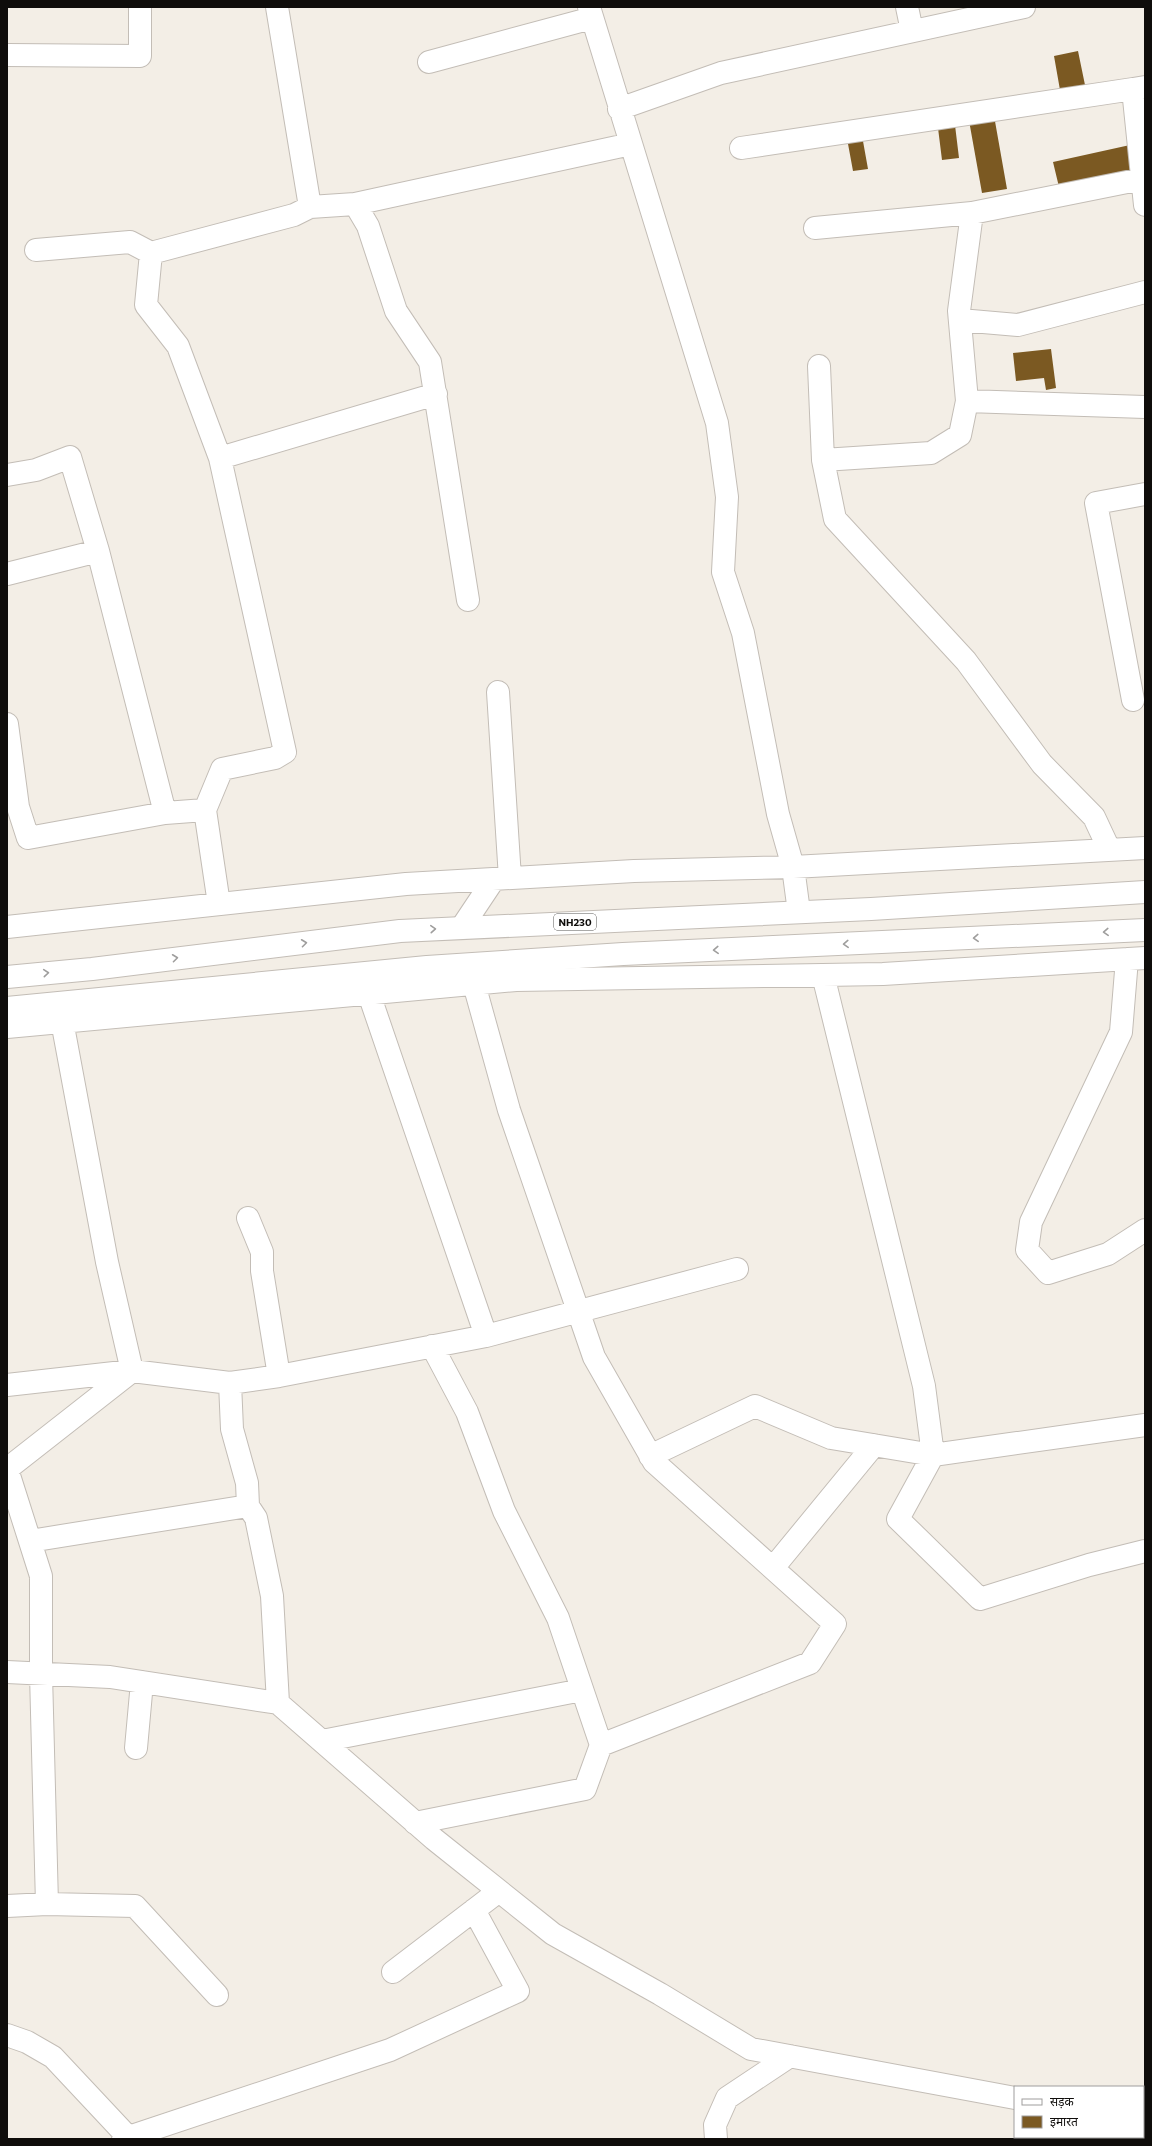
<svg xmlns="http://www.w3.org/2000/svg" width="1152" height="2146" viewBox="0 0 1152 2146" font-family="Commissioner,'Noto Sans Devanagari',sans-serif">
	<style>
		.building { fill: #7b5922 }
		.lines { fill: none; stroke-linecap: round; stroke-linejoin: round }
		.minor-casing { stroke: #c3bdb6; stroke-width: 24 }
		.highway-casing { stroke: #c3bdb6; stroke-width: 24 }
		.minor { stroke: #fff; stroke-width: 22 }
		.highway { stroke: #fff; stroke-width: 22 }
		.oneway { stroke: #9f9e9d }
		.labels { text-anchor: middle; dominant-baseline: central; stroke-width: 3; stroke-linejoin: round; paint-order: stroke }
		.shield { fill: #fff; stroke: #575654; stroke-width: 1 }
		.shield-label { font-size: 10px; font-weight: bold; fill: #0f0d0b }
	</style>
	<rect width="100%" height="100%" fill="#f3eee6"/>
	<path class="building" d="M 1078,51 L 1085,85 L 1060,90 L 1054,56 Z
		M 993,110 L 1007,189 L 982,193 L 968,115 Z
		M 954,117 L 959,158 L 942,160 L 937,120 Z
		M 861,130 L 868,169 L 853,171 L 846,133 Z
		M 1130,145 L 1135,171 L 1059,187 L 1053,162 Z
		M 1051,349 L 1056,388 L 1046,390 L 1044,378 L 1016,381 L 1013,353 Z"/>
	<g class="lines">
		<defs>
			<path id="minor" d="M 277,7 L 310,207
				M 589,7 L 717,423 L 727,497 L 723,572 L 743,633 L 778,814 L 793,867 L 799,912
				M 907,7 L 912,31
				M 7,55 L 140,56 L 140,7
				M 429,62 L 592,18
				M 1145,87 L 1133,89 L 1145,205
				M 619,109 L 721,73 L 1024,7
				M 741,148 L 1133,89
				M 355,204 L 368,226 L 396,311 L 430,362 L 468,600
				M 972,213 L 959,311 L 967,401 L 960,435 L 931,453 L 823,460 L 835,519 L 966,661 L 1042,764 L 1094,817 L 1109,849
				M 815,228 L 972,213 L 1142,179
				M 36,250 L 130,242 L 151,253 L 294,215 L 310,207 L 355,204 L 631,144
				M 151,253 L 146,305 L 178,346 L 220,458 L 285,752 L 275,758 L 222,769 L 205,810 L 219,904
				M 960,320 L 1018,325 L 1145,292
				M 819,366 L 823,460
				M 967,401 L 1145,407
				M 220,458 L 436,394
				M 7,475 L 36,470 L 70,457 L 98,551 L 165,813
				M 7,574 L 98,551
				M 498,692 L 510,878
				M 1133,700 L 1096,503 L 1145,494
				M 7,724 L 18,807 L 28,838 L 165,813 L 205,810
				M 7,927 L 406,884 L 634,871 L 793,867 L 1145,848
				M 462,927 L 494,879
				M 1127,959 L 1121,1032 L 1031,1222 L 1027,1250 L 1048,1273 L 1108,1254 L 1145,1230
				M 823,975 L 924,1386 L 933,1455 L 898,1519 L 980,1599 L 1089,1565 L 1145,1551
				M 474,984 L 509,1110 L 594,1357 L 654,1462 L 835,1624 L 810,1663 L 601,1745
				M 369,994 L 486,1336
				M 7,1027 L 516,980 L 883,974 L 1145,958
				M 248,1218 L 262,1252 L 262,1271 L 279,1376
				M 230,1383 L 232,1429 L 247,1483 L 248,1506 L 256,1518 L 272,1596 L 278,1703
				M 7,1385 L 132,1371 L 230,1383 L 279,1376 L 486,1336 L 737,1269
				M 650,1456 L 755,1406 L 831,1438 L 933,1455 L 1145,1425
				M 7,1469 L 132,1371 L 107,1262 L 62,1021
				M 7,1469 L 41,1576 L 41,1674 L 47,1904
				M 30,1541 L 248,1506
				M 773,1568 L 874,1445
				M 7,1672 L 110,1677 L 278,1703 L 434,1839 L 553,1934 L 660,1994 L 751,2049 L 1015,2098
				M 322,1741 L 582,1690
				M 136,1748 L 142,1682
				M 415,1823 L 585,1789 L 601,1745 L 558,1618 L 504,1511 L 467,1412 L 432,1346
				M 7,1906 L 47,1904 L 135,1906 L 217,1995
				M 393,1972 L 499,1891
				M 7,2035 L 27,2042 L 53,2057 L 128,2137
				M 1143,2107 L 1145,2107
				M 1071,2137 L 1071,2139
				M 123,2139 L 390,2050 L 518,1991 L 474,1910
				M 716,2139 L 715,2125 L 727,2098 L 790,2056"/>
			<path id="highway" d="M 7,977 L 92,969 L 400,931 L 871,909 L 1145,892
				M 7,1008 L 427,967 L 623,954 L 1145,930"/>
		</defs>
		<use href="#minor" class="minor-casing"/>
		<use href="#highway" class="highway-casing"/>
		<use href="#minor" class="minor"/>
		<use href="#highway" class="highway"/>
	</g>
	<defs><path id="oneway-chevron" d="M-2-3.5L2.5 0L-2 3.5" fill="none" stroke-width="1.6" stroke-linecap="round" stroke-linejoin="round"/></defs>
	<g class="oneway">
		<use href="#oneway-chevron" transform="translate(433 929) rotate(-4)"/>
		<use href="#oneway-chevron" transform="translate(1106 932) rotate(177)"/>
		<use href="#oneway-chevron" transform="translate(976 938) rotate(177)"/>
		<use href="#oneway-chevron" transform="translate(304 943) rotate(-7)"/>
		<use href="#oneway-chevron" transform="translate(846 944) rotate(177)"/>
		<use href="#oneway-chevron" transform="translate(716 950) rotate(177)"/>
		<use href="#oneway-chevron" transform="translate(175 958) rotate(-7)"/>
		<use href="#oneway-chevron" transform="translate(46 973) rotate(-5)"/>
	</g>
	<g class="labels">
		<rect class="shield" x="554" y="914" width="42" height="16" rx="3"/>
		<g class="shield-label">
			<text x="575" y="922">NH230</text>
		</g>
	</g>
	<rect width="1152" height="2146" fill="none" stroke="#0f0d0b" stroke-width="16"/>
	<rect x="1014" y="2086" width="130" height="52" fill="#ffffff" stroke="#9f9e9d"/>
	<rect x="1022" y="2099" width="20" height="6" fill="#ffffff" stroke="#9f9e9d"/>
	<text x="1050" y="2106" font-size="12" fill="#0f0d0b">सड़क</text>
	<rect x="1022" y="2116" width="20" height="12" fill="#7b5922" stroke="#9f9e9d"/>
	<text x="1050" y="2126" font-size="12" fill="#0f0d0b">इमारत</text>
</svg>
